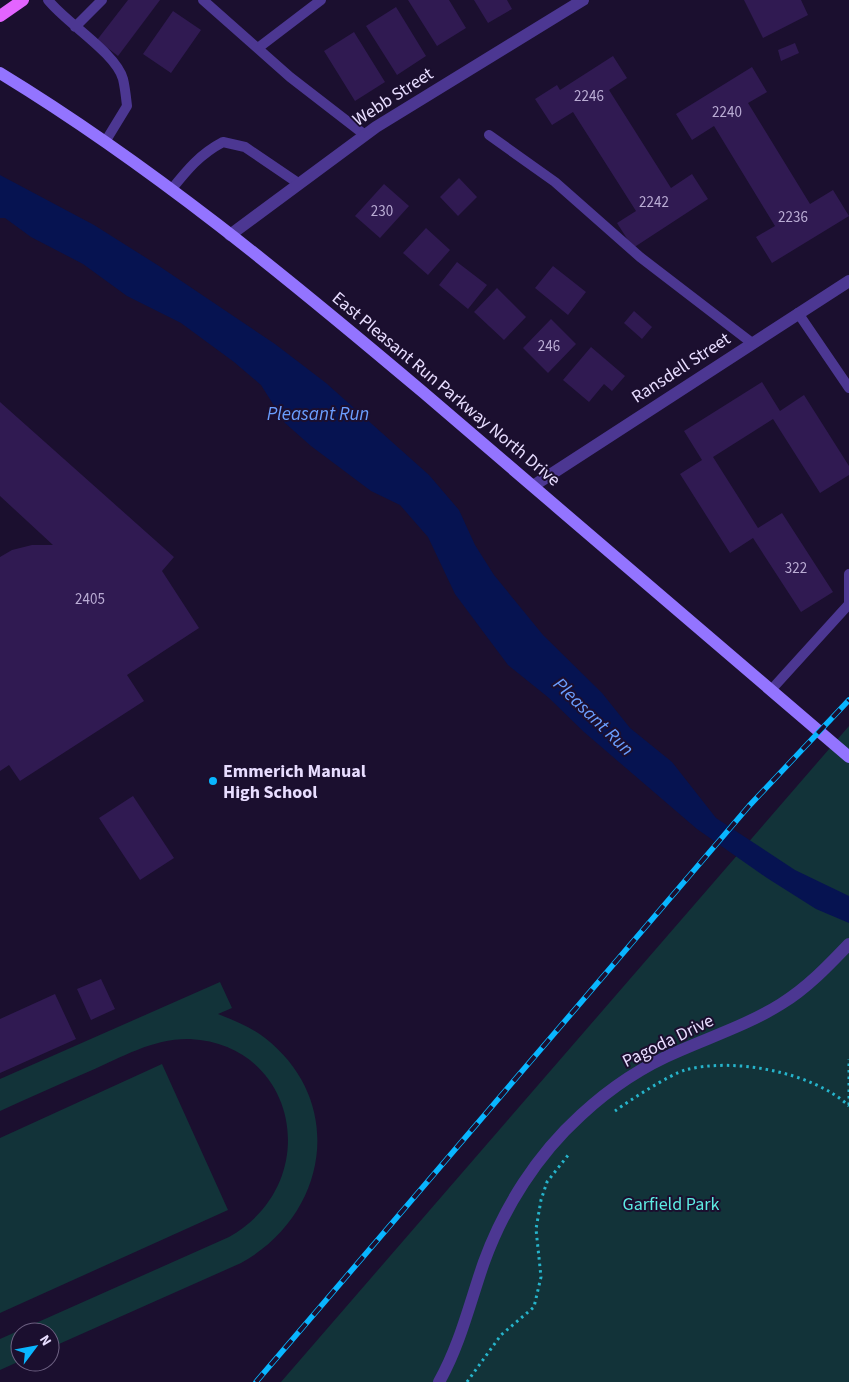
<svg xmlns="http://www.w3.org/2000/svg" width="849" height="1382" viewBox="0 0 849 1382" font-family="'Source Sans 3',sans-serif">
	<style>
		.green { fill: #123339 }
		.water { fill: #061351 }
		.building { fill: #301a52 }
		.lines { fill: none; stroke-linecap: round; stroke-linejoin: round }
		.path { stroke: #26b4cb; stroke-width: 3; stroke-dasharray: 2.5 4; stroke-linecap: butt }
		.lane { stroke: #4c3792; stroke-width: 10 }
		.street { stroke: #4c3792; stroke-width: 12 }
		.secondary { stroke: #9374ff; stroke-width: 12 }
		.primary { stroke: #e364ff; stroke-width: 12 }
		.rail-casing { stroke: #09b6ff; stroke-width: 5.5 }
		.rail { stroke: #1b0f2f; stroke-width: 4; stroke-dasharray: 11; stroke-linecap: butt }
		.poi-dot { fill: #09b6ff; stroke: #1b0f2f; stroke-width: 2 }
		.labels { text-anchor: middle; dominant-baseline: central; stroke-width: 4; stroke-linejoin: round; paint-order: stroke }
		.number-label { font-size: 15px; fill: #baacd4 }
		.street-label { font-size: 18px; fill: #e8ddff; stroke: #1b0f2f }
		.poi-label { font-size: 18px; font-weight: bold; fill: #e8ddff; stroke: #1b0f2f; text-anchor: start }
		.park-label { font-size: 18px; fill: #5debe3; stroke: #1b0f2f }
		.water-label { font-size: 19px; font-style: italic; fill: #6b9eff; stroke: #1b0f2f }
	</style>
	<rect width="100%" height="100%" fill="#1b0f2f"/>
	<path class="green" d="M 849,726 L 849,1382 L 281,1382 Z
		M 220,982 L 232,1008 L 218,1014 C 235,1021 251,1027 265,1038 C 347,1102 328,1215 241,1263 L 50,1348 L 50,1332 L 20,1332 L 20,1361 L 0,1370 L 0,1339 L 229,1237 C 325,1183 298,1044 190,1039 C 154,1038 122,1057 90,1071 C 60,1084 30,1097 0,1111 L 0,1079 Z
		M 162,1064 L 228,1210 L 0,1313 L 0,1138 Z"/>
	<path class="water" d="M 0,175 L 94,225 L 159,266 L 275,344 L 326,383 L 429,475 L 459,510 L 475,545 L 494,575 L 543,635 L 602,693 L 630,728 L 672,762 L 716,818 L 795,870 L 849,896 L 849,923 L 816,909 L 767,878 L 697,829 L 584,732 L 549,698 L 508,665 L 455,594 L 428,537 L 400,505 L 371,491 L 311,446 L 285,423 L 261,385 L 234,362 L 181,323 L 127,296 L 83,264 L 31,237 L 5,218 L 0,218 Z"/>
	<path class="building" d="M 128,0 L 160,0 L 118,56 L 97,40 Z
		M 408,0 L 449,0 L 466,28 L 437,46 Z
		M 474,0 L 507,0 L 512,9 L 488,23 Z
		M 744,0 L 801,0 L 808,15 L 763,38 Z
		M 396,7 L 426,56 L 397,75 L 366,26 Z
		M 173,11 L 201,30 L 171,73 L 143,54 Z
		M 354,32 L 385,82 L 355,101 L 324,51 Z
		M 795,43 L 799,53 L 781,61 L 778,50 Z
		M 613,56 L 627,78 L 609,90 L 671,188 L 692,174 L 708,199 L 633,248 L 617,223 L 636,211 L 573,112 L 552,125 L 535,99 L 557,85 L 560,90 Z
		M 752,67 L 767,92 L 748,103 L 810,204 L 833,190 L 849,216 L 772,263 L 756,237 L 775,226 L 714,126 L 692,140 L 676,114 Z
		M 459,178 L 477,197 L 458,216 L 440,197 Z
		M 384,184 L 409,206 L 380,238 L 355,216 Z
		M 426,228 L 450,250 L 428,275 L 403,253 Z
		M 457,262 L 487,285 L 468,309 L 439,285 Z
		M 553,266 L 586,292 L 568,315 L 535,288 Z
		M 497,288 L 526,317 L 504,340 L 474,312 Z
		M 634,311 L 652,327 L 642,339 L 624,323 Z
		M 551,319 L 576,344 L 548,373 L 523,348 Z
		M 591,347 L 625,376 L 612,391 L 604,384 L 589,402 L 563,380 Z
		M 762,382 L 780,411 L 804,395 L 849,466 L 849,475 L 820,493 L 773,419 L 713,457 L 758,528 L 782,513 L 833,592 L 801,612 L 753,538 L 730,553 L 680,474 L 702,460 L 684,431 Z
		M 0,402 L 174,557 L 162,571 L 199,628 L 127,675 L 144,701 L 20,781 L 9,765 L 0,771 L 0,557 L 12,550 L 32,545 L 53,545 L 0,496 Z
		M 133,796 L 174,858 L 140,880 L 99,818 Z
		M 101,979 L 115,1009 L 91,1020 L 77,989 Z
		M 55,994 L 76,1039 L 0,1073 L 0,1019 Z"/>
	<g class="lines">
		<path class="path" d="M 849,1105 L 849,1059
			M 615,1111 C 630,1100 669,1075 685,1070 C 733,1057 813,1072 849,1106
			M 467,1382 L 501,1335 L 534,1307 L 541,1277 L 536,1229 L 541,1200 L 547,1182 L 569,1154"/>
		<path class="lane" d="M 48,0 C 66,23 116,53 123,79 C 125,87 126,97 127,106 L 105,142
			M 203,0 L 290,77 L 365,135
			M 75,27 L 102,0
			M 258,48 L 321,0
			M 489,135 L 555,182 L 640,257 L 752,343
			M 171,190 C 187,170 200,154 223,142 L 245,147 L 298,183
			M 798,313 L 849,388
			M 771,690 L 849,604 L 849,574"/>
		<path class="street" d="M 230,235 L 376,127 L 583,0
			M 533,486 L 849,281
			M 439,1382 C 460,1345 470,1302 484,1262 C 504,1207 537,1155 581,1115 C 609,1089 643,1066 679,1051 C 713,1036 749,1024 781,1004 C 807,988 828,966 849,944"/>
		<path class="secondary" d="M 0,73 C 151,165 289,279 424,393 C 566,514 707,637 849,757"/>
		<path class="primary" d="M 0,16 L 23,0"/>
		<defs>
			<path id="rail" d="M 256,1382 L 749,806 L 849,700"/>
		</defs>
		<use href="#rail" class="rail-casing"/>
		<use href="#rail" class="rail"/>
	</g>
	<circle class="poi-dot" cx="213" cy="781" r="5"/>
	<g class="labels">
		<g class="number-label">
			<text x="589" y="96">2246</text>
			<text x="727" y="112">2240</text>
			<text x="654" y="202">2242</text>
			<text x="382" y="211">230</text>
			<text x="793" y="217">2236</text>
			<text x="549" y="346">246</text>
			<text x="796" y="568">322</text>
			<text x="90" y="599">2405</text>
		</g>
		<g class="street-label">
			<text transform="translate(393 97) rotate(-33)">Webb Street</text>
			<text transform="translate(681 368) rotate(-33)">Ransdell Street</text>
			<text transform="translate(446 389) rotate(40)">East Pleasant Run Parkway North Drive</text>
			<text transform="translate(668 1041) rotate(-26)">Pagoda Drive</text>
		</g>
		<g class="poi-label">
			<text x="223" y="771">Emmerich Manual<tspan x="223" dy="21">High School</tspan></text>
		</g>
		<g class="park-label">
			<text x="671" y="1204">Garfield Park</text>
		</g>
		<g class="water-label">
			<text x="318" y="414">Pleasant Run</text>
			<text transform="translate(593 717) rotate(44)">Pleasant Run</text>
		</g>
	</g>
	<g transform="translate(35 1347) rotate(58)"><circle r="24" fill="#1b0f2f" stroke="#6d6182"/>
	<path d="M0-4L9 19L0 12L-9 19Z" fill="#09b6ff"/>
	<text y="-8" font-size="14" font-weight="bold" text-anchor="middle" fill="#e8ddff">N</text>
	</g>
</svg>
